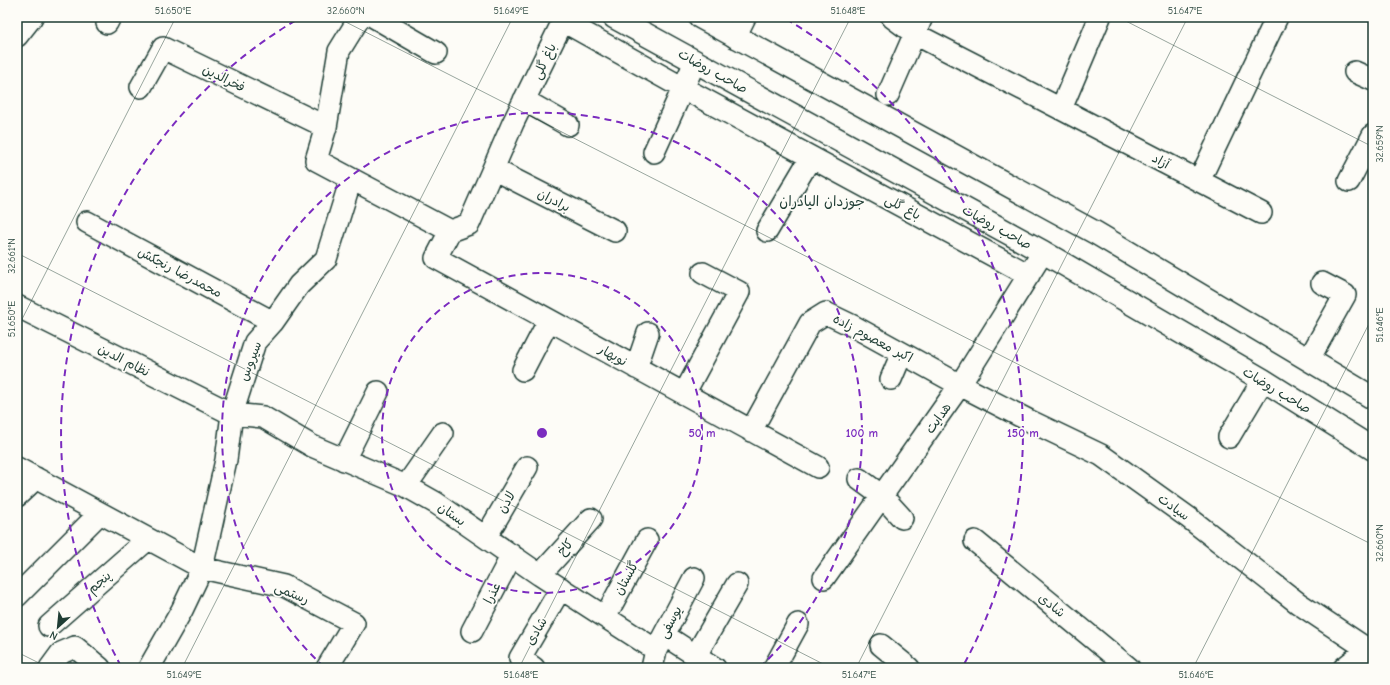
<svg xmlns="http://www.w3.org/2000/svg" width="1390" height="685" viewBox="0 0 1390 685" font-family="'Comic Neue','Playpen Sans Arabic',sans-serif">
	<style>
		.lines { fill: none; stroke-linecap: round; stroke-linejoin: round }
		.street-casing { stroke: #1f3d34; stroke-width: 24 }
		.secondary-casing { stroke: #1f3d34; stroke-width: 25 }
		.street { stroke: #fdfcf7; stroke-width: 21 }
		.secondary { stroke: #fdfcf7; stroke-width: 22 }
		.ticks { fill: none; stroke: #1f3d34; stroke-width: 1; stroke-opacity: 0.45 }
		.ring { fill: none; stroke: #7b2cbf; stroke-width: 2; stroke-dasharray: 7 5 }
		.labels { text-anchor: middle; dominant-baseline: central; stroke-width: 3.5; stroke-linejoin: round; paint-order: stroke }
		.street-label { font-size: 13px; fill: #1f3d34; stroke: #fdfcf7 }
		.neighbourhood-label { font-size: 14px; fill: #1f3d34; stroke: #fdfcf7 }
		.centre { fill: #7b2cbf; stroke: #fdfcf7; stroke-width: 2 }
		.ring-label { font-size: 12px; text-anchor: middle; font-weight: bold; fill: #7b2cbf; stroke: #fdfcf7; stroke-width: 3.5; stroke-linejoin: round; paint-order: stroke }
		.neatline { fill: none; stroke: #1f3d34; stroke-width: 1.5 }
		.ticks-label { font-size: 10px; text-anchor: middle; fill: #1f3d34 }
	</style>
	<rect width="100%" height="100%" fill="#fdfcf7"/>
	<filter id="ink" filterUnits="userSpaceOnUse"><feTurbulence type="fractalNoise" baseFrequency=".025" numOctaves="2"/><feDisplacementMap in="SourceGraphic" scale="8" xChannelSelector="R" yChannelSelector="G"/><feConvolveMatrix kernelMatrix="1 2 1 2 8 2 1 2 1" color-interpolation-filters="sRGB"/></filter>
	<g filter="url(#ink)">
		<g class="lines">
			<defs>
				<path id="street" d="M 360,17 L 339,51 L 326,127 L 316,160 L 450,231 L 469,224 L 513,123 L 563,21 L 683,88 L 1029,275
					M 374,17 L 436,53
					M 892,17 L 915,34 L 1061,109 L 1261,213
					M 107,23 L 110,17
					M 17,36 L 32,17
					M 735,37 L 745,17
					M 1355,72 L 1373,80
					M 141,87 L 163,48 L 326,127
					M 888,95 L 922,17
					M 524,100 L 568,125
					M 1061,109 L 1100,17
					M 654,152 L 695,62
					M 493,169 L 615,231
					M 1199,181 L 1277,17
					M 1349,181 L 1373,135
					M 87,222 L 273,322
					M 450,231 L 436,258 L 818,467
					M 767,231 L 811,157
					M 17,306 L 232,414 L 263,417 L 312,446 L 406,486 L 436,503 L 540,575 L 656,650
					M 1309,359 L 1345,295 L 1322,283
					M 636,368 L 648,333
					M 523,370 L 549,320
					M 891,379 L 902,353
					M 684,394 L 739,292 L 703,273
					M 751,431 L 810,323 L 826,313 L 853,326 L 960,385 L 1028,420 L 1101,455 L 1189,518 L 1298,603 L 1373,653
					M 1229,437 L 1263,380
					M 344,460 L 378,392
					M 17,468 L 202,568 L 284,586 L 354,623 L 327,668
					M 859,479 L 882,496 L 902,518
					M 406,486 L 443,433
					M 17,496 L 36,478
					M 486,537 L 527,467
					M 975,541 L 1129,668
					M 540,575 L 591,519
					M 824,578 L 960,385 L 1043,252
					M 17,596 L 100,513
					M 605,617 L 647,540
					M 49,626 L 148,539
					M 472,631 L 512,555
					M 664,635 L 715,668
					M 881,645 L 909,668
					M 696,655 L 737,584
					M 50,668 L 61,653 L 75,647 L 100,668
					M 149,668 L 182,610 L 202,568 L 226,460 L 232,414 L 255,342 L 273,322 L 299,285 L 326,259 L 351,179
					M 534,668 L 520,658 L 561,588
					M 652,668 L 656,650 L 694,578
					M 774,668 L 798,624
					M 1344,668 L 1373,645"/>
				<path id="secondary" d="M 614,17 L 1043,252 L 1263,380 L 1373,449
					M 700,17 L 1096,233 L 1373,398"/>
			</defs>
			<use href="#street" class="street-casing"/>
			<use href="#secondary" class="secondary-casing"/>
			<use href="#street" class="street"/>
			<use href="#secondary" class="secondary"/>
		</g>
	</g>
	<path class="ticks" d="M 336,17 L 1373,545M 1118,17 L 1373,147M 17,253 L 831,668M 17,329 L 176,17M 17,652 L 49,668M 182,668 L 513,17M 519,668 L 851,17M 856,668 L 1188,17M 1193,668 L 1373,316"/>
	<g class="ring">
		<circle cx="542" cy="433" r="160"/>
		<path d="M324 667A320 320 0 1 1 760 667"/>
		<path d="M121 666A481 481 0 0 1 298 19M786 19A481 481 0 0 1 963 666"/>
	</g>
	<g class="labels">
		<g class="street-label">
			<text transform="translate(544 61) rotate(-64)">باغ گلی</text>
			<text transform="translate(713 71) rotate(29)">صاحب روضات</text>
			<text transform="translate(224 78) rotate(26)">فخرالدین</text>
			<text transform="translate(1161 161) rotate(28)">آزاد</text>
			<text transform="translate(554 200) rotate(27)">برادران</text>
			<text transform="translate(903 207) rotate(28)">باغ گلی</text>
			<text transform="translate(997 227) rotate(29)">صاحب روضات</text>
			<text transform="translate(180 272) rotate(28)">محمدرضا رنجکش</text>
			<text transform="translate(873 338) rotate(28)">اکبر معصوم زاده</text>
			<text transform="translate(613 355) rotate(29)">نوبهار</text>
			<text transform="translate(124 360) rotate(27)">نظام الدین</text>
			<text transform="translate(250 361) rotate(-69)">سیروس</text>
			<text transform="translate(1277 390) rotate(31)">صاحب روضات</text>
			<text transform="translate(938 418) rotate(-55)">هدایت</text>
			<text transform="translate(506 502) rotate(-60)">لادن</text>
			<text transform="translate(1174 507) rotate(36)">سیادت</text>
			<text transform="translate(452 514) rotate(35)">بستان</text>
			<text transform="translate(565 547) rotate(-47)">کاخ</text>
			<text transform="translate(626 578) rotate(-61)">گلستان</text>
			<text transform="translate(99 582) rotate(-41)">پنجم</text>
			<text transform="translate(292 593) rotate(23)">رستمی</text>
			<text transform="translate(492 593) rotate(-63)">عذرا</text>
			<text transform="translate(1052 605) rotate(39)">شادی</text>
			<text transform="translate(670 622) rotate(-62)">یوسفی</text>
			<text transform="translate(536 631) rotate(-59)">شادی</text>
		</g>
		<g class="neighbourhood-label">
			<text x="822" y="201">جوزدان الیادران</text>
		</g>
	</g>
	<circle cx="542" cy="433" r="6" class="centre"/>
	<g class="ring-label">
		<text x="702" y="437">50 m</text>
		<text x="862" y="437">100 m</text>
		<text x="1023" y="437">150 m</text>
	</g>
	<rect width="1390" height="685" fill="none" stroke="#fdfcf7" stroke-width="44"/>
	<g transform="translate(58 627) rotate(207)" stroke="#fdfcf7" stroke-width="3" paint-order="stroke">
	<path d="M0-3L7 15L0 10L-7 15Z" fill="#1f3d34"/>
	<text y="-6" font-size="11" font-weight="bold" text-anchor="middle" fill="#1f3d34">N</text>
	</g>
	<rect x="22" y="22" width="1346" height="641" class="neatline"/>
	<g class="ticks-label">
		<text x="173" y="14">51.650°E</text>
		<text x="346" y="14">32.660°N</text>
		<text x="511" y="14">51.649°E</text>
		<text x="848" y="14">51.648°E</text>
		<text x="1185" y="14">51.647°E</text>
		<text transform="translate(1379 144) rotate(-90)" y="4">32.659°N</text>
		<text transform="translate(11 256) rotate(-90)" y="4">32.661°N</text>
		<text transform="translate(11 319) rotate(-90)" y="4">51.650°E</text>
		<text transform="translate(1379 325) rotate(-90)" y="4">51.646°E</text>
		<text transform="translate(1379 543) rotate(-90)" y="4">32.660°N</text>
		<text x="184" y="678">51.649°E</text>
		<text x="521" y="678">51.648°E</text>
		<text x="859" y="678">51.647°E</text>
		<text x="1196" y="678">51.646°E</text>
	</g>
</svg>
